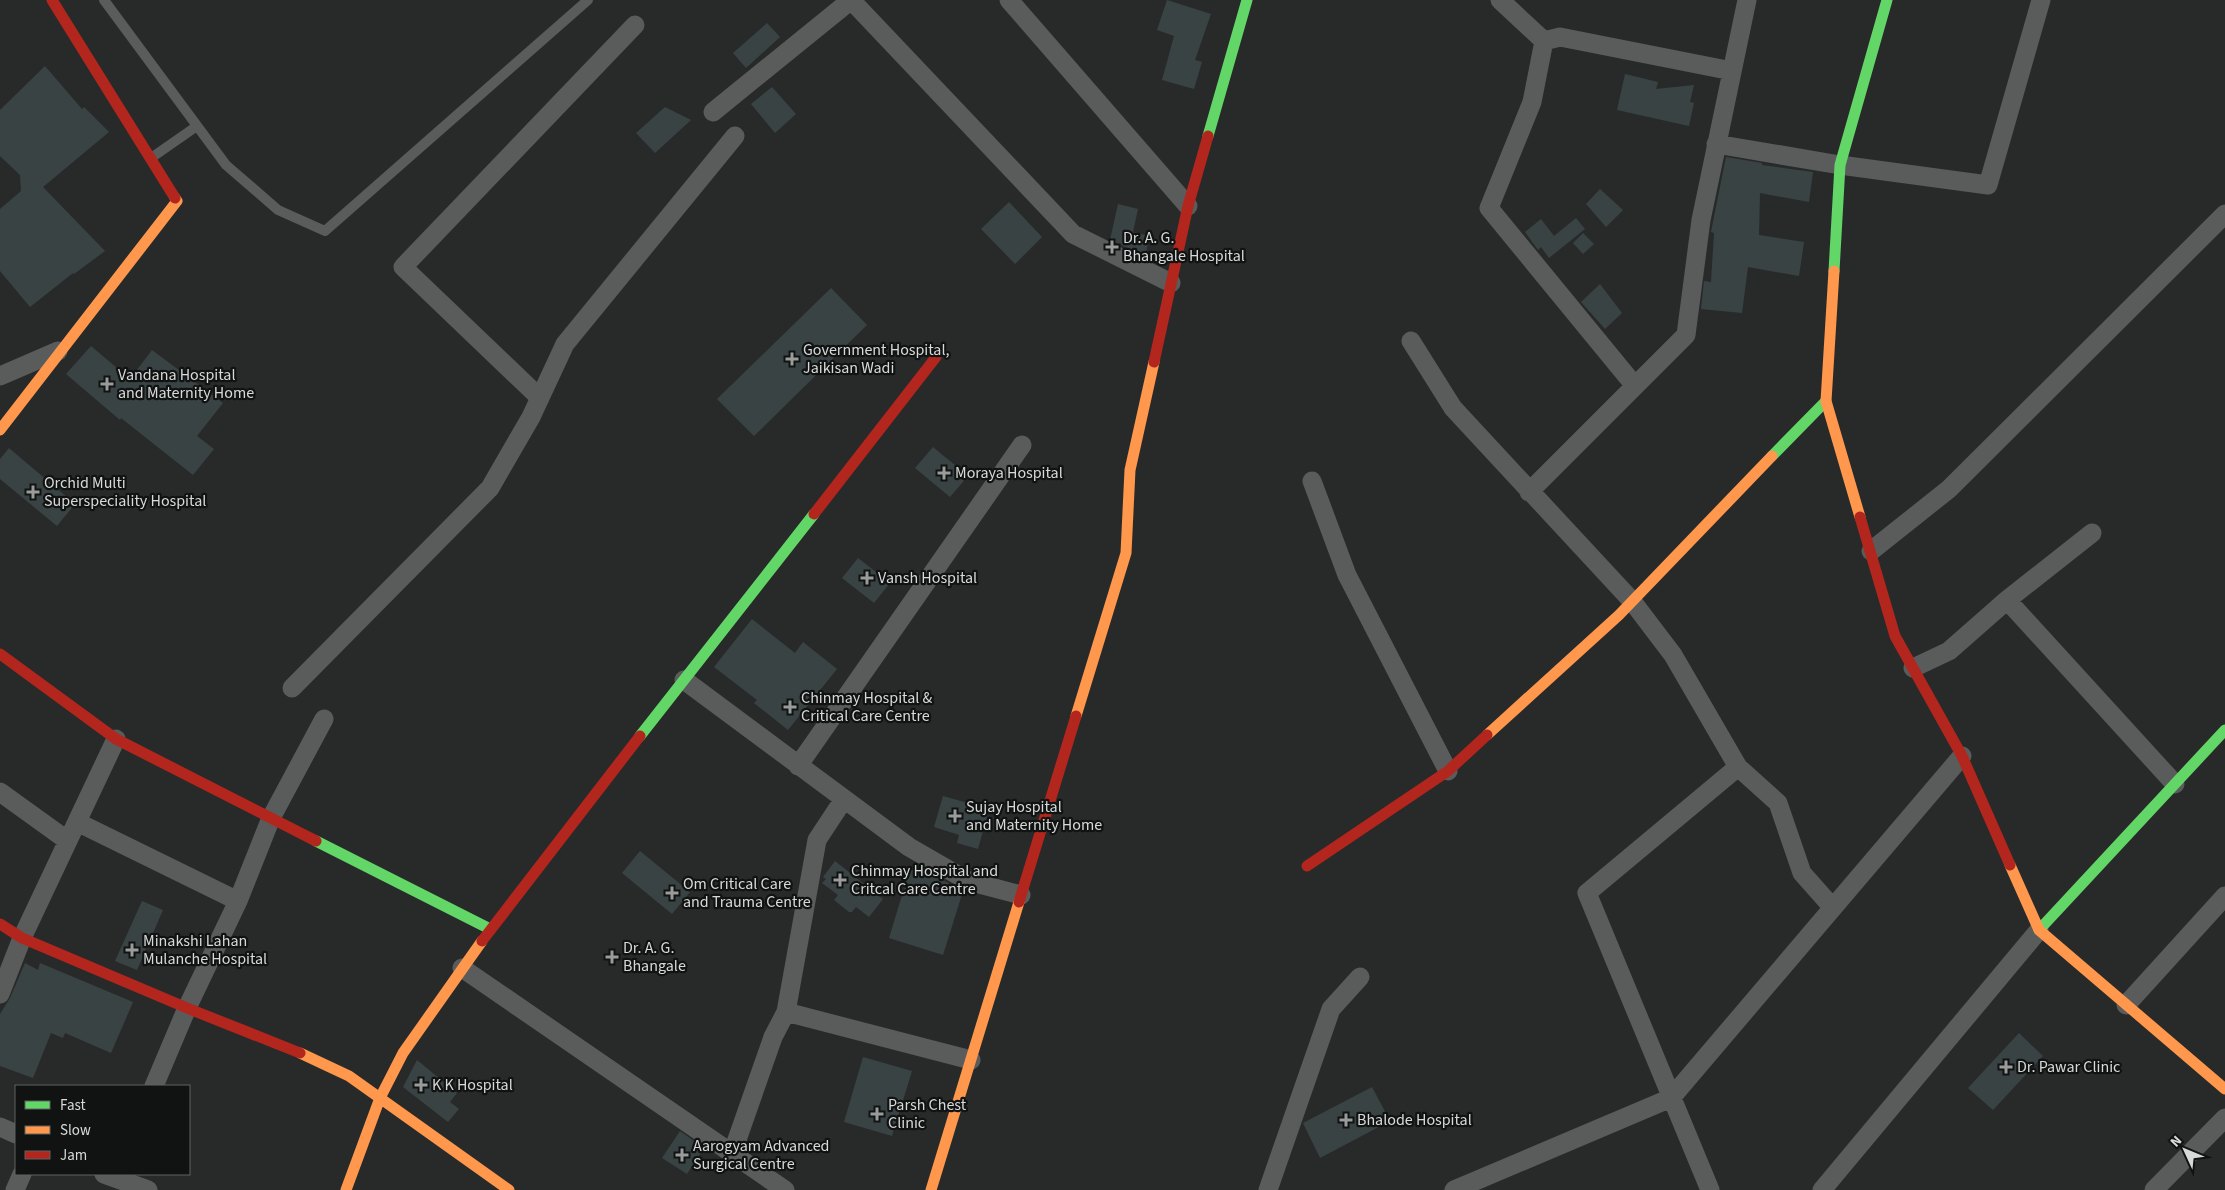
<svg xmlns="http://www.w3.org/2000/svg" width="2225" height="1190" viewBox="0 0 2225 1190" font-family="'Source Sans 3',sans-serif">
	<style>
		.building { fill: #3a4343 }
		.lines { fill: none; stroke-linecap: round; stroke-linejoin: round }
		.lane { stroke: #5a5b5b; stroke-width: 10 }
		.street { stroke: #5a5b5b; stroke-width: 19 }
		.fast { stroke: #63d668; stroke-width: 11 }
		.slow { stroke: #ff974d; stroke-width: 11 }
		.jam { stroke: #b3261e; stroke-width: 11 }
		.poi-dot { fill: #9a9c9c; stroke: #111313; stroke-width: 2 }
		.labels { text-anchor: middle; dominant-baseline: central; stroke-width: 4.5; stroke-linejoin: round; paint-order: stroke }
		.poi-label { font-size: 16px; fill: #d7dad9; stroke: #111313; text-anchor: start }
	</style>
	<rect width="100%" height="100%" fill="#282a2a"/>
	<path class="building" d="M 1167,0 L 1211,14 L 1195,60 L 1202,62 L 1194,89 L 1162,80 L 1174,36 L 1157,30 Z
		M 767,23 L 780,37 L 746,68 L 733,53 Z
		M 45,66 L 82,109 L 84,107 L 109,132 L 43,187 L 105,251 L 74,274 L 73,273 L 30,307 L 0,271 L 0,209 L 21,191 L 20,175 L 0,156 L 0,110 Z
		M 1625,74 L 1658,82 L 1656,89 L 1694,85 L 1690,102 L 1694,103 L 1689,126 L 1617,110 Z
		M 772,87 L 796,114 L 775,133 L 751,104 Z
		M 665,107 L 691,120 L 655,153 L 636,133 Z
		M 1726,157 L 1762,163 L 1762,165 L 1813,172 L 1809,202 L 1760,193 L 1759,235 L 1804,242 L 1799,276 L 1748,267 L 1742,313 L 1701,309 L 1704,281 L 1711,282 L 1714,233 L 1711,232 Z
		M 1600,189 L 1623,210 L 1606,227 L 1586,204 Z
		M 1009,202 L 1042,237 L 1015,264 L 981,229 Z
		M 1118,204 L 1138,209 L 1133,232 L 1150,236 L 1145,256 L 1110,240 Z
		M 1576,218 L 1585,229 L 1549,258 L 1541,247 L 1538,250 L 1525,232 L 1541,219 L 1554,236 Z
		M 1583,233 L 1594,244 L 1583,254 L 1573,243 Z
		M 1600,284 L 1622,313 L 1605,329 L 1581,302 Z
		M 831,288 L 867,325 L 754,436 L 717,399 Z
		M 91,346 L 130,379 L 152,350 L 223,403 L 197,436 L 214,449 L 193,475 L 121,418 L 120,420 L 66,374 Z
		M 933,447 L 968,476 L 950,497 L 915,468 Z
		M 9,448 L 75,504 L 57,526 L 0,479 L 0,459 Z
		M 858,558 L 890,583 L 874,603 L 842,578 Z
		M 752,619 L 795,653 L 803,642 L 837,669 L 788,730 L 754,703 L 757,700 L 714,667 Z
		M 943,796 L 989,809 L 978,849 L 957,843 L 959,835 L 934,827 Z
		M 640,851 L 690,892 L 672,914 L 622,873 Z
		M 835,861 L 883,899 L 869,917 L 856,907 L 852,912 L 849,912 L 834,900 L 838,895 L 822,883 L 826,879 L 823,877 Z
		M 910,869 L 941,879 L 963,891 L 943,955 L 889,938 Z
		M 142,901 L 163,910 L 137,970 L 115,961 Z
		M 25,963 L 38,970 L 40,963 L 133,1002 L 111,1053 L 65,1033 L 63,1038 L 51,1033 L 33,1078 L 0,1066 L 0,1014 L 10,998 Z
		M 2019,1033 L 2043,1056 L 1993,1110 L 1968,1088 Z
		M 863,1057 L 912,1071 L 892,1136 L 844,1122 Z
		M 417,1060 L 457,1093 L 450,1102 L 459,1109 L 448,1122 L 403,1087 Z
		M 1372,1087 L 1390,1121 L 1320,1158 L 1303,1123 Z
		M 680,1131 L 704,1148 L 687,1174 L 662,1158 Z"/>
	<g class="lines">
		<path class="lane" d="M 104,0 L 226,165 L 278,210 L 325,231 L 588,0
			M 151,158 L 197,126"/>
		<path class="street" d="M 851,0 L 1073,234 L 1171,283
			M 1009,0 L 1188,206
			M 1500,0 L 1544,41 L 1560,37 L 1732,71
			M 1544,41 L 1532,102 L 1489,208 L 1635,386
			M 713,112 L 851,0
			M 1716,144 L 1840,165 L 1988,185 L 2041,0
			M 1411,341 L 1453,408 L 1632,601 L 1673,655 L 1738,767 L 1778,803 L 1802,873 L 1833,908
			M 0,376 L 58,351
			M 540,398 L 403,267 L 635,25
			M 1312,481 L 1347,575 L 1448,771
			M 1529,492 L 1686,335 L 1701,220 L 1747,0
			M 1871,551 L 1949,489 L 2225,214
			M 2007,600 L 2175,784
			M 1913,668 L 1949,651 L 2007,600 L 2092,533
			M 684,680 L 909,847 L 968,881 L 1021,895
			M 292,688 L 490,488 L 531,417 L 565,344 L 735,136
			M 798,766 L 1022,445
			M 0,792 L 68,841
			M 77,822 L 238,901
			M 462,968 L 785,1190
			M 0,994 L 22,938 L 116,739
			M 2126,1005 L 2225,896
			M 786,1012 L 971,1060
			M 154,1086 L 187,1008 L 238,901 L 271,818 L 324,719
			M 0,1127 L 16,1134
			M 732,1154 L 773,1037 L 786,1012 L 817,840 L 844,799
			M 104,1174 L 148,1190
			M 15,1190 L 22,1174
			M 1268,1190 L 1331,1009 L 1360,977
			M 1454,1190 L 1671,1098 L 1962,756
			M 1710,1190 L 1587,893 L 1738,767
			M 1822,1190 L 2039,930
			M 2154,1190 L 2225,1118"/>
		<path class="fast" d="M 1208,136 L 1247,0
			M 1834,271 L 1840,165 L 1887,0
			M 1772,456 L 1826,401
			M 640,736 L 814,514
			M 316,841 L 490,929
			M 2039,930 L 2225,730"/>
		<path class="slow" d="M 1834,271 L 1826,401 L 1860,517
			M 0,430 L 177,201 L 175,198
			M 1076,716 L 1126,553 L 1130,470 L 1154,362
			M 1487,735 L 1619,615 L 1772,456
			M 2010,865 L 2039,930 L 2225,1089
			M 300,1053 L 349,1076 L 509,1190
			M 346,1190 L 380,1098 L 403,1053 L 482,941
			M 931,1190 L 1019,902"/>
		<path class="jam" d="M 52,0 L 175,198
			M 1154,362 L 1188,206 L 1208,136
			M 814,514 L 936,357
			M 1860,517 L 1895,636 L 1962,756 L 2010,865
			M 0,654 L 116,739 L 316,841
			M 1307,866 L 1448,771 L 1487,735
			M 1019,902 L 1076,716
			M 0,924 L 22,938 L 187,1008 L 300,1053
			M 482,941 L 640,736"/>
	</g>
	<g class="poi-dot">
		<path d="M1109.5 239.5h5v5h5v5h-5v5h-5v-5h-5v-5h5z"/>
		<path d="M789.5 351.5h5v5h5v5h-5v5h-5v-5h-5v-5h5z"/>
		<path d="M104.5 376.5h5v5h5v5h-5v5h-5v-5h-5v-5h5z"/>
		<path d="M941.5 465.5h5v5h5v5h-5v5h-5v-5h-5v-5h5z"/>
		<path d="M30.5 484.5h5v5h5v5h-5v5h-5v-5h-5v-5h5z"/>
		<path d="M864.5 570.5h5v5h5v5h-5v5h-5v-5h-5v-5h5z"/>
		<path d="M787.5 699.5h5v5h5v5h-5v5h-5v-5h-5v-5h5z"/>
		<path d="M952.5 808.5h5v5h5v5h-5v5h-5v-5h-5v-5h5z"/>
		<path d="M837.5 872.5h5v5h5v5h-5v5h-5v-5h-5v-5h5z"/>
		<path d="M669.5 885.5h5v5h5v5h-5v5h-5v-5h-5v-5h5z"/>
		<path d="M129.5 942.5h5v5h5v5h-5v5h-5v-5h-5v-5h5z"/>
		<path d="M609.5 949.5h5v5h5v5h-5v5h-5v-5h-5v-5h5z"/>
		<path d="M2003.5 1059.5h5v5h5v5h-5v5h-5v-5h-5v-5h5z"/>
		<path d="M418.5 1077.5h5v5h5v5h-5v5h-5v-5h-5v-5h5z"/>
		<path d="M874.5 1106.5h5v5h5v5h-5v5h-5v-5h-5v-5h5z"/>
		<path d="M1343.5 1112.5h5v5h5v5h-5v5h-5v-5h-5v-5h5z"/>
		<path d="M679.5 1147.5h5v5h5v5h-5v5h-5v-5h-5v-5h5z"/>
	</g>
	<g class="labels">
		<g class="poi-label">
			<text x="1123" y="238">Dr. A. G.<tspan x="1123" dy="18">Bhangale Hospital</tspan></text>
			<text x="803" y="350">Government Hospital,<tspan x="803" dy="18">Jaikisan Wadi</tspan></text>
			<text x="118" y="375">Vandana Hospital<tspan x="118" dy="18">and Maternity Home</tspan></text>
			<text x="955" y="473">Moraya Hospital</text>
			<text x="44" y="483">Orchid Multi<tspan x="44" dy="18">Superspeciality Hospital</tspan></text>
			<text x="878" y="578">Vansh Hospital</text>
			<text x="801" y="698">Chinmay Hospital &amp;<tspan x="801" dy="18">Critical Care Centre</tspan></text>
			<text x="966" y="807">Sujay Hospital<tspan x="966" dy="18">and Maternity Home</tspan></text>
			<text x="851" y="871">Chinmay Hospital and<tspan x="851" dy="18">Critcal Care Centre</tspan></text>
			<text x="683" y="884">Om Critical Care<tspan x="683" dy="18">and Trauma Centre</tspan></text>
			<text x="143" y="941">Minakshi Lahan<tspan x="143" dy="18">Mulanche Hospital</tspan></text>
			<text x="623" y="948">Dr. A. G.<tspan x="623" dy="18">Bhangale</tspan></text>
			<text x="2017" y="1067">Dr. Pawar Clinic</text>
			<text x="432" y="1085">K K Hospital</text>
			<text x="888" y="1105">Parsh Chest<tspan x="888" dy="18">Clinic</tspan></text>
			<text x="1357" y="1120">Bhalode Hospital</text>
			<text x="693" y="1146">Aarogyam Advanced<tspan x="693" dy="18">Surgical Centre</tspan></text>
		</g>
	</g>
	<rect x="15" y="1085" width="175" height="90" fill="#111313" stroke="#606362"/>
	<rect x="25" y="1101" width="25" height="8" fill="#63d668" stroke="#606362"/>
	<text x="60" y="1110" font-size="15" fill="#d7dad9">Fast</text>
	<rect x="25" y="1126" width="25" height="8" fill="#ff974d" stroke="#606362"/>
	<text x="60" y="1135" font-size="15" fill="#d7dad9">Slow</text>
	<rect x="25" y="1151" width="25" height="8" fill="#b3261e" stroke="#606362"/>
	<text x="60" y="1160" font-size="15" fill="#d7dad9">Jam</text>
	<g transform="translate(2185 1150) rotate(314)" stroke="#111313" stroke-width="4" paint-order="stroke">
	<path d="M0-4L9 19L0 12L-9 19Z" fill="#d7dad9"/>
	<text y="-8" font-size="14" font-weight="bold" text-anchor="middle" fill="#d7dad9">N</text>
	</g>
</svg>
